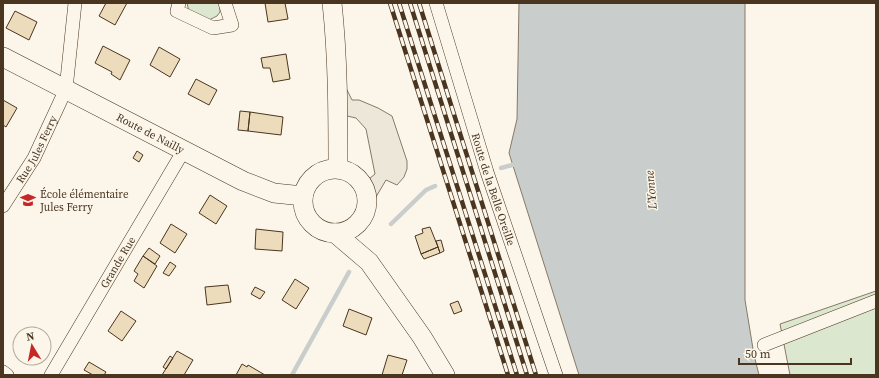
<svg xmlns="http://www.w3.org/2000/svg" width="879" height="378" viewBox="0 0 879 378" font-family="'Source Serif 4',serif">
	<style>
		.green { fill: #dce7d0; stroke: #887966 }
		.parking { fill: #ede7d9; stroke: #887966 }
		.water { fill: #c9cecd; stroke: #887966 }
		.lines { fill: none; stroke-linecap: round; stroke-linejoin: round }
		.stream { stroke: #c9cecd; stroke-width: 4.5 }
		.building { fill: #ecdcbc; stroke: #4a3520 }
		.minor-casing { stroke: #4a3520; stroke-width: 14 }
		.secondary-casing { stroke: #4a3520; stroke-width: 20 }
		.minor { stroke: #fbf6e9; stroke-width: 13 }
		.secondary { stroke: #fbf6e9; stroke-width: 19 }
		.rail-casing { stroke: #4a3520; stroke-width: 4.5 }
		.rail { stroke: #fbf6e9; stroke-width: 3; stroke-dasharray: 9; stroke-linecap: butt }
		.labels { text-anchor: middle; dominant-baseline: central; stroke-width: 3; stroke-linejoin: round; paint-order: stroke }
		.street-label { font-size: 11px; fill: #4a3520; stroke: #fbf6e9 }
		.poi-label { font-size: 11px; fill: #4a3520; stroke: #fbf6e9; text-anchor: start }
		.water-label { font-size: 12px; font-style: italic; fill: #4a3520; stroke: #fbf6e9 }
	</style>
	<rect width="100%" height="100%" fill="#fbf6e9"/>
	<path class="green" d="M 187,3 L 220,3 L 220,12 L 217,16 L 209,20 L 189,12 Z
		M 876,291 L 876,375 L 790,375 L 780,324 Z"/>
	<path class="parking" d="M 345,86 L 352,100 L 359,100 L 378,108 L 392,116 L 407,161 L 407,169 L 404,177 L 397,185 L 386,180 L 373,202 L 369,179 L 375,174 L 366,129 L 356,118 L 347,116 Z"/>
	<path class="water" d="M 519,3 L 745,3 L 745,300 L 754,355 L 759,375 L 579,375 L 509,153 L 517,119 Z"/>
	<g class="lines">
		<path class="stream" d="M 501,168 L 519,163
			M 391,224 L 426,190 L 435,186
			M 292,375 L 349,272"/>
	</g>
	<path class="building" d="M 106,3 L 127,3 L 115,25 L 99,16 Z
		M 265,3 L 285,3 L 288,19 L 268,22 Z
		M 15,11 L 37,22 L 29,40 L 6,28 Z
		M 103,46 L 130,60 L 120,80 L 111,74 L 112,72 L 95,63 Z
		M 159,47 L 180,59 L 170,77 L 150,65 Z
		M 286,54 L 290,79 L 273,82 L 270,68 L 263,68 L 261,58 Z
		M 196,79 L 217,90 L 209,105 L 188,94 Z
		M 3,100 L 17,108 L 6,127 L 3,125 Z
		M 240,111 L 250,112 L 248,131 L 238,130 Z
		M 250,112 L 283,117 L 281,135 L 248,131 Z
		M 137,151 L 143,155 L 139,162 L 133,158 Z
		M 210,195 L 227,206 L 216,224 L 199,213 Z
		M 171,224 L 187,234 L 175,253 L 160,243 Z
		M 430,227 L 438,247 L 421,254 L 415,236 L 423,233 L 422,229 Z
		M 256,229 L 283,232 L 282,251 L 255,249 Z
		M 441,240 L 444,251 L 440,253 L 436,241 Z
		M 438,247 L 440,253 L 424,259 L 421,254 Z
		M 149,248 L 160,256 L 155,264 L 143,256 Z
		M 143,256 L 157,266 L 144,288 L 134,281 L 138,274 L 134,271 Z
		M 170,262 L 176,266 L 169,276 L 163,273 Z
		M 295,279 L 309,288 L 296,309 L 282,300 Z
		M 228,285 L 231,302 L 207,305 L 205,287 Z
		M 255,287 L 265,292 L 260,299 L 251,294 Z
		M 458,301 L 462,311 L 454,314 L 450,304 Z
		M 349,309 L 372,318 L 366,335 L 343,326 Z
		M 121,311 L 136,321 L 122,341 L 108,331 Z
		M 177,351 L 193,360 L 184,375 L 162,375 Z
		M 388,355 L 407,360 L 402,375 L 382,375 Z
		M 170,356 L 173,358 L 166,369 L 163,367 Z
		M 89,362 L 106,372 L 104,375 L 93,375 L 84,370 Z
		M 242,364 L 247,367 L 248,365 L 265,375 L 236,375 Z"/>
	<g class="lines">
		<defs>
			<g id="minor">
				<path d="M 179,3 L 177,11 L 213,28 L 232,25 L 225,3"/>
				<path id="s1" d="M 436,3 L 487,172 L 556,375"/>
				<path id="s2" d="M 3,206 L 34,158 L 66,89 L 75,3"/>
				<path d="M 764,345 L 876,301"/>
				<path d="M 3,372 L 7,375"/>
				<path id="s3" d="M 51,375 L 184,150"/>
			</g>
			<g id="secondary">
				<path d="M 332,3 C 338,58 338,113 338,168"/>
				<path id="s4" d="M 3,57 L 243,181 L 274,193 L 303,196"/>
				<circle cx="335" cy="201" r="32"/>
				<path d="M 335,233 L 369,262 L 422,337 L 445,375"/>
			</g>
		</defs>
		<use href="#minor" class="minor-casing"/>
		<use href="#secondary" class="secondary-casing"/>
		<use href="#minor" class="minor"/>
		<use href="#secondary" class="secondary"/>
		<defs>
			<path id="rail" d="M 390,3 L 508,375
				M 399,3 L 517,375
				M 410,3 L 527,375
				M 419,3 L 536,375"/>
		</defs>
		<use href="#rail" class="rail-casing"/>
		<use href="#rail" class="rail"/>
	</g>
	<defs>
		<symbol id="school-bare" viewBox="-9 -9 18 18"><path d="M0-5L7-2L0 1L-7-2ZM-4 1L0 2.5L4 1V4Q0 6-4 4Z" fill="#c62828" stroke="#fbf6e9" stroke-width="2.5" paint-order="stroke"/></symbol>
	</defs>
	<g fill-rule="evenodd">
		<use href="#school-bare" x="17" y="189" width="22" height="22"/>
	</g>
	<g class="labels">
		<g class="street-label">
			<text stroke="none"><textPath href="#s4" startOffset="166">Route de Nailly</textPath></text>
			<text stroke="none"><textPath href="#s2" startOffset="66">Rue Jules Ferry</textPath></text>
			<text stroke="none"><textPath href="#s1" startOffset="195">Route de la Belle Oreille</textPath></text>
			<text stroke="none"><textPath href="#s3" startOffset="131">Grande Rue</textPath></text>
		</g>
		<g class="poi-label">
			<text x="40" y="194">École élémentaire<tspan x="40" dy="13">Jules Ferry</tspan></text>
		</g>
		<g class="water-label">
			<text transform="translate(651 190) rotate(-95)">L'Yonne</text>
		</g>
	</g>
	<rect width="879" height="378" fill="none" stroke="#4a3520" stroke-width="8"/>
	<g transform="translate(32 346) rotate(350)"><circle r="19" fill="#fbf6e9" stroke="#b4a999"/>
	<path d="M0-3L7 15L0 10L-7 15Z" fill="#c62828"/>
	<text y="-6" font-size="11" font-weight="bold" text-anchor="middle" fill="#4a3520">N</text>
	</g>
	<path d="M739 358v6h112v-6" fill="none" stroke="#4a3520" stroke-width="2"/>
	<text x="745" y="358" font-size="12" fill="#4a3520" stroke="#fbf6e9" stroke-width="3" paint-order="stroke">50 m</text>
</svg>
